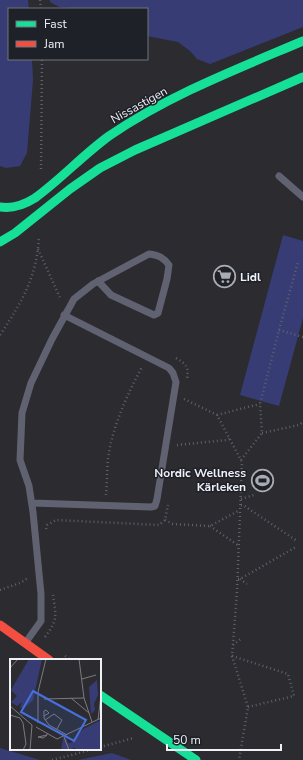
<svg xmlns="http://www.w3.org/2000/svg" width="303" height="760" viewBox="0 0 303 760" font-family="'Nunito Sans',sans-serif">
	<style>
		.green { fill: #373d74 }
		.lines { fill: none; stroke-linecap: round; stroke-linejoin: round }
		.path { stroke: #5f616b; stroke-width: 2.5; stroke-dasharray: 1 3; stroke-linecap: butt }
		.lane { stroke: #606271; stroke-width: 7 }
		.fast { stroke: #16e098; stroke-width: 9 }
		.jam { stroke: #f24e42; stroke-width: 9 }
		.labels { text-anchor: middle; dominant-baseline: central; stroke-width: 3; stroke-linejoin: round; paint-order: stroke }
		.street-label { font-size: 12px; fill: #f0f1f7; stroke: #1f2129 }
		.poi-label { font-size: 12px; font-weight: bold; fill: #f0f1f7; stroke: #1f2129; text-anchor: start }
		.inset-road { fill: none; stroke: #7a7a80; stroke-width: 1 }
		.view { fill: #476fde; fill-opacity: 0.15; stroke: #476fde; stroke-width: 2 }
		.inset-edge { fill: none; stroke: #f0f1f7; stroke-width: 2 }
	</style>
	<rect width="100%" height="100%" fill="#2b2b30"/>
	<path class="green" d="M 0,0 L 28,0 L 29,9 L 9,9 L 9,59 L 32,59 L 33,80 L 27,153 L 20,166 L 6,168 L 0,166 Z
		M 50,0 L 303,0 L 303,27 L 210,64 L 197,59 L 190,51 L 178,42 L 147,36 L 147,9 L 86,9 L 59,7 L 50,2 Z
		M 283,235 L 303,241 L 303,318 L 279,406 L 240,395 Z
		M 0,748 L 40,760 L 0,760 Z
		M 112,753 L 131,760 L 78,760 Z"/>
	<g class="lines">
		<path class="path" d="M 40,0 L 41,9
			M 41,169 L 42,59
			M 38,249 L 61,300
			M 279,330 L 303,337
			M 0,335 C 22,302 37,277 39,236
			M 176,358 C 186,364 189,367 187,379
			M 184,399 L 217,415 L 242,462 L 237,591 L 232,656 L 248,707 L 239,760
			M 217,415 L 260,404
			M 262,433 L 299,425 L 303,422
			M 177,445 L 227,440 L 230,439
			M 241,460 L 262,433 L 260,404 L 279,330 L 298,262
			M 221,488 L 241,487
			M 106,495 C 107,483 107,470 108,458 C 113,425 127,395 142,367
			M 241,499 L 254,495
			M 241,505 L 243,505 L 297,541
			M 165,520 L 173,524 L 210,526 L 240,510
			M 210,526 L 239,546
			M 46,529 L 47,525 L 56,520 L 159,525 L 165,520 L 168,505
			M 238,579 L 240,579 L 296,547
			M 240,579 L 247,584
			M 0,590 L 20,583 L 28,578
			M 45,637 C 58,620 56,616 53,595
			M 233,645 L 242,638
			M 65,656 L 71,660
			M 232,656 L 288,674 L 294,696 L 248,707
			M 100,747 L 134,738
			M 52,760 L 94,749"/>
		<path class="lane" d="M 279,176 L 303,197
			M 32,503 L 151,507 L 155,506 L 157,499 L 176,382 L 173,373 L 169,368 L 64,315
			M 26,642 L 41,621 L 41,594 L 33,512 L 29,486 L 20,460 L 22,413 L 31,383 L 52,339 L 74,299 L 93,284 L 149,254 C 158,255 163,257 169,265 L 167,279 L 158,313 L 154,315 L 111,295 L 98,281"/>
		<path class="fast" d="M 0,207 C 13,209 24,205 35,198 C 61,179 83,155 109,136 C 169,95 237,69 303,41
			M 0,242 L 15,233 L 70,189 L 100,168 L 135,150 L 303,77
			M 100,695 L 196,760"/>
		<path class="jam" d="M 0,625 L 49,660"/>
	</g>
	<defs>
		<symbol id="supermarket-ring" viewBox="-11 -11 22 22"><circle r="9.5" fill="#1f2129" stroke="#abacb1" stroke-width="1.5"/><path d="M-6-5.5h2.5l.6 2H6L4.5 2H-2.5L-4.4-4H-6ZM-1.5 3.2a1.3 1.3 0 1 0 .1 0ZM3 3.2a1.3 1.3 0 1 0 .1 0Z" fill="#abacb1"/></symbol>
		<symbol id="stadium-ring" viewBox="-11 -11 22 22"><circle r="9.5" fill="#1f2129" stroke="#abacb1" stroke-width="1.5"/><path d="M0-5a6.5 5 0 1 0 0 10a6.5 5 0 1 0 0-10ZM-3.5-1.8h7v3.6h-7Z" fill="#abacb1"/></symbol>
	</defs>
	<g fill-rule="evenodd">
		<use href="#supermarket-ring" x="212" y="264" width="25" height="25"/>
		<use href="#stadium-ring" x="250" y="468" width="25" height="25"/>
	</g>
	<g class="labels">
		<g class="street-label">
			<text transform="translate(139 105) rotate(-29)">Nissastigen</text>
		</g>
		<g class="poi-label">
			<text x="240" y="277">Lidl</text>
			<text x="246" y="473" text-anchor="end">Nordic Wellness<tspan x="246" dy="14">Kärleken</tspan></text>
		</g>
	</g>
	<g transform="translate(10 659)">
		<rect width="91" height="91" fill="#2b2b30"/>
		<path d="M 19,0 L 32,0 L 23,41 L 13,50 L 10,48 L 12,43 L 7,47 L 1,43 L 7,37 L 1,31 ZM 87,21 L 88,36 L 84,45 L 85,51 L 81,55 L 79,28 ZM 91,61 L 91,91 L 66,91 L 64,88 L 62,91 L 51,91 L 53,80 L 56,78 L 58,84 L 61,84 L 73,70 Z" fill="#373d74"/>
		<path class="inset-road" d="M 69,0 L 74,39 L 82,63M 0,9 L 8,0M 72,20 L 86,16M 61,39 L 79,54M 34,40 L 74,39M 0,47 L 22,66M 0,56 L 10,59 L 13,64 L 16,85 L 13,91M 34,57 L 39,54 L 36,51 L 34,52 L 34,59 L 39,66 L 57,76M 35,61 L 44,55 L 52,61 L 47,70M 88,61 L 91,36M 28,64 L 28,33 L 36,0M 26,68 L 47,80M 37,76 L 28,78 L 33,79 L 36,77 L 38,74M 54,78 L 59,91M 47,80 L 91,59M 20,91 L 22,66"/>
		<path class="view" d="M 23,32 L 76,61 L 64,82 L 11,53 Z"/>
		<rect width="91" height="91" class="inset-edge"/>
	</g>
	<rect x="8" y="8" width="140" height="52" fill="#1f2129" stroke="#73747b"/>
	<rect x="16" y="21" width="20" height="6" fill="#16e098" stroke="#73747b"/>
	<text x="44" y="28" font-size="12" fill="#f0f1f7">Fast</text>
	<rect x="16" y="41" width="20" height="6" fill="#f24e42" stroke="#73747b"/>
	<text x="44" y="48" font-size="12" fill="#f0f1f7">Jam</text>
	<path d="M167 744v6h114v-6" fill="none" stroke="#f0f1f7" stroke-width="2"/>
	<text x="173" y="744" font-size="12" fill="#f0f1f7" stroke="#1f2129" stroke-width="3" paint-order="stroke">50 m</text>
</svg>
